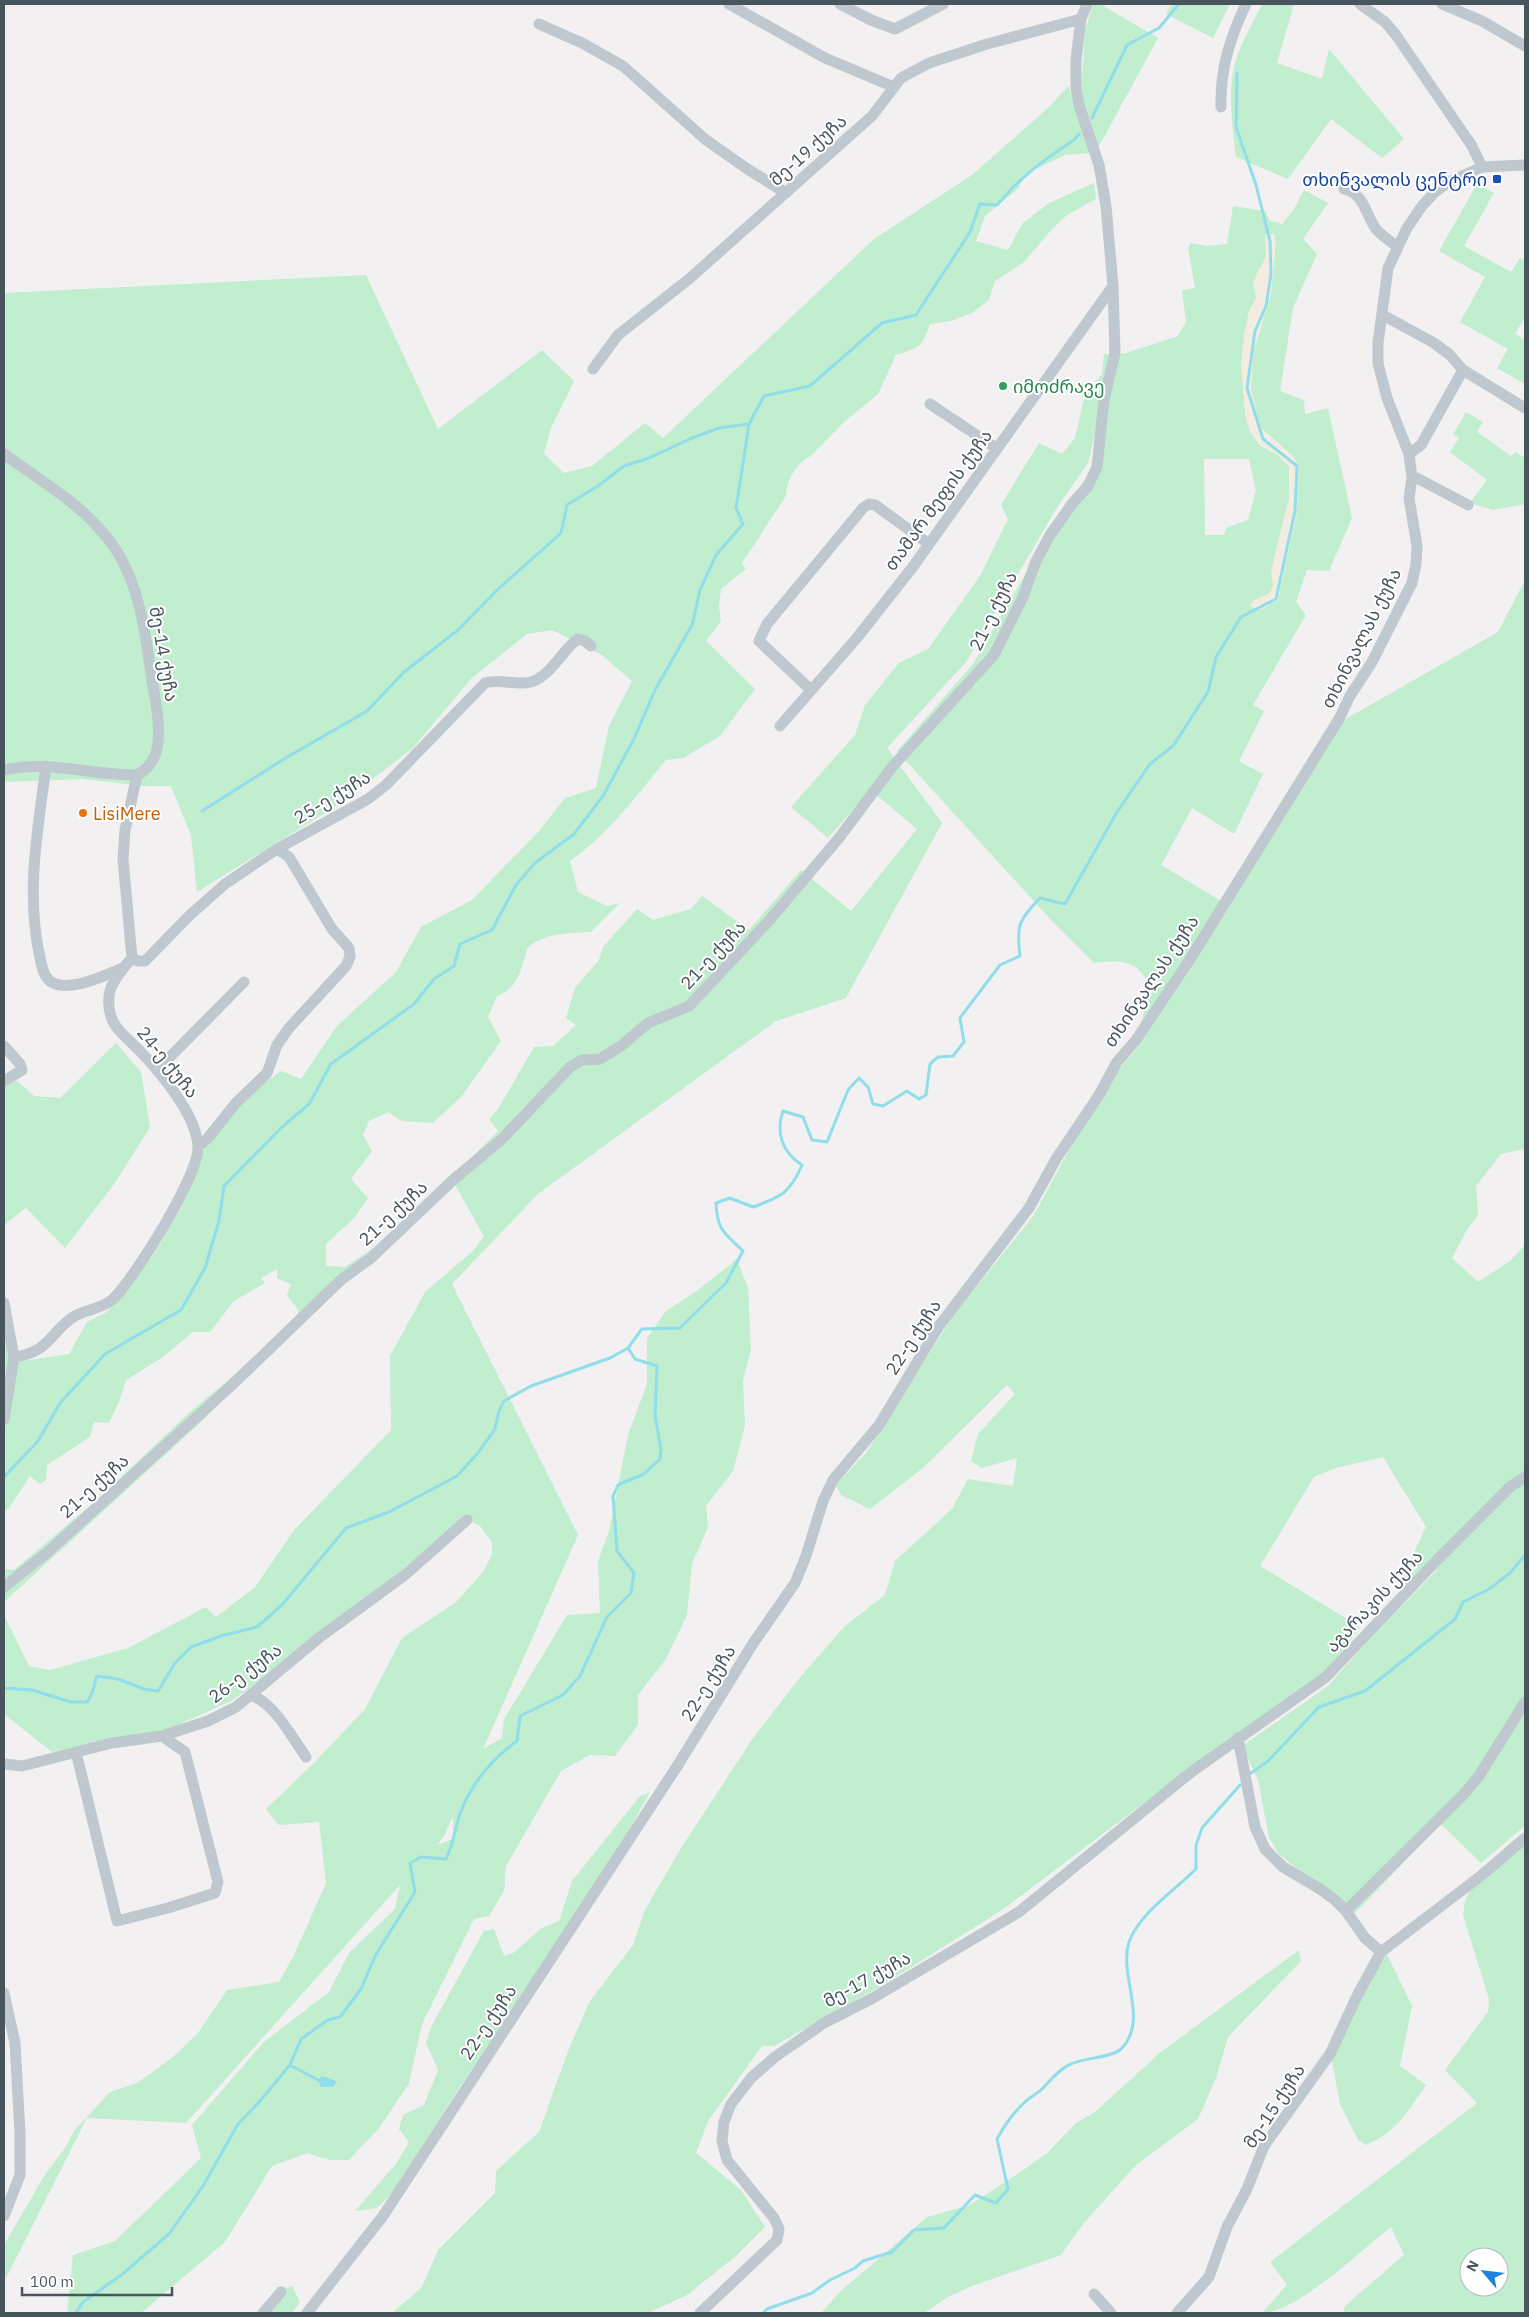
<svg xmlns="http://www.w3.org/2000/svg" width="1529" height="2317" viewBox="0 0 1529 2317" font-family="'IBM Plex Sans','Noto Sans Georgian',sans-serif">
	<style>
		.green { fill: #c0eece; fill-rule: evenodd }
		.sand { fill: #f3ece2 }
		.water { fill: #8fdeea }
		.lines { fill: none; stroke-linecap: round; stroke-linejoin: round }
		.stream { stroke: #8fdeea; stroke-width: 3 }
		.minor { stroke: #bec8ce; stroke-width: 11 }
		.transit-dot { fill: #1a4fb4; stroke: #fff; stroke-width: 2 }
		.leisure-dot { fill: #2e9e5b; stroke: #fff; stroke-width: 2 }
		.food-dot { fill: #e8710a; stroke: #fff; stroke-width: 2 }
		.labels { text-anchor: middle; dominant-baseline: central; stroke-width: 4; stroke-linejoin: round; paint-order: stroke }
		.street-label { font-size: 18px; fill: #48555d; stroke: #fff }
		.transit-label { font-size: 18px; fill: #164399; stroke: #fff; text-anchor: end }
		.leisure-label { font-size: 18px; fill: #27864d; stroke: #fff; text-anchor: start }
		.food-label { font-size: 18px; fill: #c56008; stroke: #fff; text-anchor: start }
	</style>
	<rect width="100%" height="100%" fill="#f2f0f0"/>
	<path class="green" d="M 1093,4 L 1100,4 L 1158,38 L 1097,150 L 1081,100 L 1085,31 Z
		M 1172,4 L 1230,4 L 1213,38 L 1166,14 Z
		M 1262,4 L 1294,4 L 1277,63 L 1322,79 L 1329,49 L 1404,139 L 1382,158 L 1331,119 L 1288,179 L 1236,157 C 1233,130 1228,99 1233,72 C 1237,48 1252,25 1262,4 Z
		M 1068,86 L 1093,154 L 1103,193 L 1111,296 L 1111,354 L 1126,353 L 1178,336 L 1186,321 L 1182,290 L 1195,288 L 1188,248 L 1191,243 L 1208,246 L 1227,244 L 1233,206 L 1265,211 L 1270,221 L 1282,224 L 1294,209 L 1304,190 L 1328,203 L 1303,239 L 1317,254 L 1293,308 L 1280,391 L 1304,400 L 1305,414 L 1328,408 L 1352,518 L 1329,571 L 1307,570 L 1296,602 L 1306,615 L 1253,705 L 1264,711 L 1239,761 L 1263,774 L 1234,834 L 1192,808 L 1161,865 L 1221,901 L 1141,1026 L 1144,1011 L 1152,993 C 1142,961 1124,959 1094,963 L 1051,920 L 897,751 L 973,664 L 1062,511 L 1095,466 L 1098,422 L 1088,463 L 1058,506 L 966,662 L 887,748 L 942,823 L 846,998 L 776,1021 L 538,1194 L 452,1284 L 578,1535 L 483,1749 L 502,1738 L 504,1719 L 567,1615 L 600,1613 L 598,1561 L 609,1531 L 628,1435 L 647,1384 L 647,1338 L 666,1311 L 698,1290 L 737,1259 L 748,1288 L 751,1350 L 743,1380 L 745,1426 L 733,1471 L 706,1506 L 708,1527 L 692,1564 L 687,1615 L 666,1659 L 638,1695 L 638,1725 L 615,1756 L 590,1755 L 561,1771 L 506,1866 L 504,1891 L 489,1916 L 474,1919 L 422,2024 L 409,2083 L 379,2128 L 349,2160 L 329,2160 L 307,2153 L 272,2166 L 225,2242 L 141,2313 L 67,2313 L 73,2255 L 115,2241 L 201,2158 L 192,2125 L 264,2042 L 329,1992 L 349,1953 L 395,1909 L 400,1885 L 186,2123 L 87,2118 L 4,2282 L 4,2245 L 44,2176 L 65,2148 L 74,2131 L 110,2092 L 137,2083 L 173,2057 L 198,2033 L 227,1990 L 279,1982 L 295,1953 L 326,1883 L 319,1822 L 279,1825 L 266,1809 L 314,1763 L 365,1709 L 402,1638 L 455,1603 L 484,1571 L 492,1554 L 492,1542 L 480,1526 L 463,1518 L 342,1621 L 233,1700 L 169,1729 L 52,1752 L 4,1714 L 4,1567 L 5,1569 L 14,1570 L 100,1497 L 191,1411 L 260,1354 L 298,1317 L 298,1310 L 287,1295 L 291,1284 L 277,1278 L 277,1269 L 261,1278 L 265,1283 L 234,1301 L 210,1332 L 193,1332 L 163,1357 L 126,1380 L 119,1402 L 109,1423 L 94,1422 L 90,1437 L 47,1465 L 46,1480 L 40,1484 L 30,1476 L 9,1508 L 4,1512 L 4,1287 L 16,1362 L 69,1354 L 87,1322 L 107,1312 L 153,1256 L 182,1206 L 200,1157 L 214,1132 L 239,1100 L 281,1071 L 301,1079 L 337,1026 L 396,972 L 421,927 L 472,900 L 539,831 L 565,798 L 596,788 L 609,726 L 632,681 L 602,655 L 552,630 L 527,634 L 472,678 L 412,749 L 338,805 L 197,892 L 191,836 L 171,786 L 143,786 L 83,779 L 4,782 L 4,293 L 366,275 L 438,429 L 542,350 L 574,381 L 551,428 L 544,454 L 564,473 L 592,466 L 645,423 L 663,438 L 874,239 L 972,175 L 1049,107 ZM 1091,153 C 1110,217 1110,287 1109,354 L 1104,354 L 1102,374 L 1085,394 L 1075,438 L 1062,454 L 1039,443 L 1001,505 L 1008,519 L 980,576 L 928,649 L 899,663 L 865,705 L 855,735 L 791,807 L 828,838 L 870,790 L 917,829 L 851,911 L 801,870 L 749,930 L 702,896 L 691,909 L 653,920 L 637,909 L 603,947 L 599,960 L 575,988 L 566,1018 L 576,1025 L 553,1046 L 534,1047 L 498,1109 L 489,1119 L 498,1131 L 396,1233 L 345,1267 L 326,1266 L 326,1244 L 354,1218 L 368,1198 L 351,1179 L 372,1151 L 363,1135 L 369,1121 L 388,1112 L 402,1121 L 433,1123 L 461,1097 L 501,1041 L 488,1017 L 497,996 C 515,988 518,979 524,960 C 525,957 526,952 527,949 C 540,933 572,933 591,932 L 620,903 L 607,906 L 578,892 L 570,861 C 609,834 636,796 666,760 L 683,758 L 720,736 L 755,689 L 706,641 L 721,621 L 719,607 L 721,589 L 746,569 L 742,563 L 786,496 C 786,482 797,462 811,456 L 844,422 L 878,394 L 896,355 C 919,348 922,347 930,324 L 951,321 L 972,313 L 989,300 L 995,281 L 1024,262 L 1052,229 L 1067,215 L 1096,199 L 1094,183 L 1049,203 L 1023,223 L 1008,250 L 976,241 L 985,216 L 1019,188 L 1023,175 L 1065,155 ZM 1204,459 L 1249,459 L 1256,491 L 1248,520 L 1226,528 L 1224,535 L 1205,535 ZM 455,1185 L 484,1236 L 473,1251 L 425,1292 L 390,1356 L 391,1430 L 295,1529 L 255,1587 L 216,1617 L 206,1607 L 128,1648 L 50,1670 L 29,1666 L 4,1615 L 5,1601 L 200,1423 L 341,1283 L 379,1255 ZM 453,1816 L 453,1839 L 437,1845 L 444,1836 Z
		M 1477,184 L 1494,193 L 1464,246 L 1511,272 L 1520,258 L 1525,261 L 1525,317 L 1515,334 L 1525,340 L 1525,384 L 1497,368 L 1508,349 L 1460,322 L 1485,277 L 1439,251 Z
		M 1466,412 L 1483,422 L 1477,432 L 1511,456 L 1516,452 L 1525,458 L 1525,504 L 1493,510 L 1470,503 L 1487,480 L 1450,452 L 1459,438 L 1453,434 Z
		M 1525,580 L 1525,1149 L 1501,1154 L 1476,1186 L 1478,1215 L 1467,1230 L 1452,1258 L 1478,1282 L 1510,1261 L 1525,1245 L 1525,1472 L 1409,1587 L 1401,1580 L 1426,1527 L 1383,1457 L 1336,1468 L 1314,1477 L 1260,1566 L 1360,1627 L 1328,1671 L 1211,1752 L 1002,1910 L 881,1986 L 774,2046 L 762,2046 L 708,2121 L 696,2153 L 741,2190 L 765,2227 L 736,2256 L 687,2295 L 648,2313 L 392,2313 L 422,2287 L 438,2250 L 495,2193 L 496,2171 L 539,2132 L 568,2051 L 590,2001 L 633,1945 L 645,1910 L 681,1848 L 753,1738 L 802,1675 L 845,1626 L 885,1595 L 895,1561 L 952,1509 L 968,1479 L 1013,1486 L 1017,1458 L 982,1468 L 971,1461 L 978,1434 L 1015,1394 L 1007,1385 L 923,1468 L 870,1509 L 841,1495 L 836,1485 L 866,1453 L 953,1316 L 1034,1215 L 1077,1135 L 1118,1070 L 1138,1047 L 1190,970 L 1241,884 L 1344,720 L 1498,632 Z
		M 116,1043 L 141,1072 L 150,1127 L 115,1183 L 65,1248 L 26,1208 L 4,1225 L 4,1087 L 16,1080 L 34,1096 L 60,1098 Z
		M 1525,1482 L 1525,1826 L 1481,1863 L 1441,1824 L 1353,1915 L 1279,1854 L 1269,1838 L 1258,1780 L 1242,1746 L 1328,1686 L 1370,1638 L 1436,1571 L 1440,1562 L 1513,1490 Z
		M 650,1792 L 628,1832 L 513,2012 L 461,2085 L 393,2192 L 377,2208 L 355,2211 L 395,2165 L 409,2142 L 399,2129 L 403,2115 L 424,2105 L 438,2070 L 426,2043 L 432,2025 L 484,1931 L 494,1929 L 504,1956 L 513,1953 L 542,1928 L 559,1921 L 572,1881 L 640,1796 Z
		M 1525,1843 L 1525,2313 L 1343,2313 L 1345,2306 L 1404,2255 L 1391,2227 C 1363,2249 1296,2313 1262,2313 L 1287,2285 L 1270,2262 L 1477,2103 L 1445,2070 L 1488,2012 L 1489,1999 L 1463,1915 L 1465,1901 L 1470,1890 ZM 1469,2257 L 1499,2257 L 1499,2287 L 1469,2287 Z
		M 1299,1950 L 1301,1961 L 1228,2037 L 1216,2078 L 1198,2119 L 1136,2165 L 1083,2224 L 1061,2255 L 972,2286 L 948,2297 L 924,2313 L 821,2313 L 841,2291 L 927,2217 L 970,2205 L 1022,2171 L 1047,2153 L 1076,2123 L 1095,2112 L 1161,2052 Z
		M 1387,1954 L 1412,2006 L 1400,2066 L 1426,2085 C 1408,2111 1397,2132 1366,2145 L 1358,2140 L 1340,2104 L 1331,2056 L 1367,1985 Z
		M 292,2286 L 300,2302 L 292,2313 L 267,2313 L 283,2290 Z"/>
	<path class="sand" d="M 1265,234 L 1274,234 L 1276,245 L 1271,294 L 1254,350 L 1251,388 L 1260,427 L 1293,456 L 1299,466 L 1297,512 L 1278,600 L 1260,610 L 1250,606 L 1253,601 L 1270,593 L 1273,585 L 1271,571 L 1289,498 L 1289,466 L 1276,454 L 1260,446 L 1250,432 L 1245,415 L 1241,364 L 1244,335 L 1249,311 L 1256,298 L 1253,282 L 1266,256 Z"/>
	<path class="water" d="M 322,2076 L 337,2081 L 333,2087 L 321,2087 L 318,2080 Z"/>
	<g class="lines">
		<path class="stream" d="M 1092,118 L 1127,45 L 1159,28 L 1179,4
			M 202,811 L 284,759 L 367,711 L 404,672 L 458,630 L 497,590 L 561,533 L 567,505 L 598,486 L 624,466 L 649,458 L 692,438 L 719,428 L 749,424
			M 4,1477 L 38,1441 L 60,1403 L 105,1354 L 181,1310 L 205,1268 L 219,1221 L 224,1186 L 282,1127 L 309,1104 L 331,1064 L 414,1004 L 434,979 L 454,966 L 460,944 L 492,930 L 516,885 L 535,863 L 574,834 L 603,796 L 633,741 L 655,690 L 692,625 L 700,590 L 716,555 L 743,524 L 736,508 L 743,463 L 749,424 L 764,396 L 810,386 L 882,323 L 916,315 L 970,232 L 980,204 L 997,205 C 1021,176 1044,160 1074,140 L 1079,134
			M 4,1688 L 32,1690 L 71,1702 L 87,1702 C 94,1694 93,1686 97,1676 L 118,1679 L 144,1689 L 158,1691 L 175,1663 L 191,1647 L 221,1636 L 257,1627 L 282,1605 L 346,1528 L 389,1512 L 457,1476 L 478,1453 L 495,1429 L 499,1411 L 504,1401 L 531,1386 L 610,1358 L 628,1348
			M 1251,1773 L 1268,1761 L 1319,1707 L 1365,1691 L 1455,1619 L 1463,1602 L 1489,1589 L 1510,1573 L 1525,1555
			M 290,2065 L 318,2080
			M 76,2313 L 83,2302 L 120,2276 L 169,2234 L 203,2186 L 238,2124 L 260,2101 L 290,2065 L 301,2039 L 328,2020 L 340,2017 L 361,1989 L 375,1956 L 415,1892 L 410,1863 L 421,1857 L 446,1859 C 454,1843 455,1827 461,1811 C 472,1783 493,1758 517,1741 L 520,1716 L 563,1695 L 580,1676 L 607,1617 L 631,1593 L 634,1573 L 617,1551 L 613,1496 L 618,1485 L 644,1474 L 660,1459 L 661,1449 L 655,1416 L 657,1366 L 635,1359 L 628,1348 L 642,1329 L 680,1328 L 726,1283 L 743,1251 C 725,1233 717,1231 716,1203 L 730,1198 L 753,1207 C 781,1197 790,1193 802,1165 C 783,1153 775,1133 783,1111 L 803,1117 L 812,1140 L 827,1142 L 848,1090 L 859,1078 L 868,1087 L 873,1104 L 883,1106 L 907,1091 L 919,1099 L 926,1095 L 930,1064 L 938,1057 L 953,1056 L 964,1042 L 960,1018 L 1000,965 L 1020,956 C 1016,925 1019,920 1040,898 L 1065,904 L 1117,812 L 1150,764 L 1173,746 L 1208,692 L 1216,657 L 1241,617 L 1276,599 L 1295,511 L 1297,466 L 1263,439 L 1247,388 L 1255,331 L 1266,306 L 1271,274 L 1270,241 L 1256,185 L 1236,127 L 1237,73
			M 763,2313 L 767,2309 L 812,2293 L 830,2280 L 855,2268 L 863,2261 L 892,2252 L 914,2230 L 944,2228 L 975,2195 L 996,2203 L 1008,2189 L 997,2139 C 1004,2126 1013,2113 1024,2103 C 1029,2097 1037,2094 1042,2089 C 1051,2080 1059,2069 1071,2064 C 1083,2058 1114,2057 1121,2049 C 1150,2020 1118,1976 1129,1942 C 1139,1914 1175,1890 1196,1869 L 1196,1845 L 1202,1828 L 1240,1785"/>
		<path class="minor" d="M 729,4 L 825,58 L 894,87
			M 840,4 L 871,20 L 895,29 L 943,4
			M 1360,4 L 1385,22 L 1396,35 L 1472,146 L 1482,167
			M 1442,4 L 1482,21 L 1525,46
			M 539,24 L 582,43 L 623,66 L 706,140 L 749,170 L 786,193
			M 1221,107 C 1220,69 1230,38 1246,4
			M 1344,189 C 1365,194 1365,214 1376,229 C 1382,236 1391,242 1398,247
			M 1383,315 L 1434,343 L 1450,355 L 1463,370 L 1525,408
			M 593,369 L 618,335 L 689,279 L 872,116 L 901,78 L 929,63 L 987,44 L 1081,19
			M 930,404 L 996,448
			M 4,454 C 43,483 86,506 114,547 C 140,585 146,637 152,681 C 156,703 161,727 157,749 C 154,761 147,770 137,775 C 90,775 51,760 4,770
			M 1409,454 L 1421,445 L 1463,370
			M 1412,478 L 1417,478 L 1468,505
			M 811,690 L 759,641 L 767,624 L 863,508 L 869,504 L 875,505 L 929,544
			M 780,726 L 856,639 L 912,568 L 1113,286
			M 46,766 C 38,829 26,890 39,953 C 41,961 42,975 50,981 C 68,994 105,975 123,968
			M 132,958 L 138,961 L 145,961 L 190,915 L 225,884 L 277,849 L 368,799 L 386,785 L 485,683 C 501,678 515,686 531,682 C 551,676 562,650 578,639 L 585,641 L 591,646
			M 4,1046 L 20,1064 L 22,1070 L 4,1081
			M 157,1070 L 244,982
			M 199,1146 L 208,1138 L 235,1104 L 267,1073 L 277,1045 L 289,1028 L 346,966 L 350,957 L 349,948 L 332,929 L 289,857 L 277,849
			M 4,1303 L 14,1357 L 4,1419
			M 14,1357 C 51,1352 50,1331 75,1316 C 87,1309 102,1309 113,1299 C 134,1279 201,1173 198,1145 C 195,1113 160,1072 139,1050 C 131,1042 121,1034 115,1025 C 110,1017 108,1006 109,996 C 110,983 123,968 132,958 L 123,859 L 125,830 L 137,775
			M 4,1587 L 49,1551 L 233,1384 L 342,1279 L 371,1258 L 453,1180 L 502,1139 L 570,1067 L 582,1060 L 600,1059 L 621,1046 L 648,1023 L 689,1006 L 767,923 L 839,838 L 892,767 L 994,655 L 1023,597 L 1036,561 L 1050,535 L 1072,504 L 1088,486 L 1097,467 L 1104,400 L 1115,353 L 1113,286 L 1106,206 L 1099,165 L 1079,105 L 1076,88 L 1076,60 L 1081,19 L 1087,4
			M 251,1695 C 275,1704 291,1736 306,1757
			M 1238,1738 L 1255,1827 L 1265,1849 L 1283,1867 L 1320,1889 L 1335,1900 L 1346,1911 L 1365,1938 L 1381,1952
			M 76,1752 L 117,1921 L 168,1908 L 215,1893 L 218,1882 L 185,1752 L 162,1736
			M 4,1764 L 22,1766 L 112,1743 L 162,1736 L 208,1721 L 236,1707 L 320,1637 L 405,1575 L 467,1520
			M 1346,1911 L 1463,1795 L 1479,1776 L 1525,1702
			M 4,1993 L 15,2043 L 20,2133 L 20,2175 L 4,2216
			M 1094,2294 L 1111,2313
			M 263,2313 L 281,2292
			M 307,2313 L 383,2216 L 676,1768 L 754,1642 L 795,1583 L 806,1556 L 823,1501 L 833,1480 L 879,1425 L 939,1326 L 1029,1208 L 1056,1159 L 1099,1095 L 1117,1062 L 1136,1040 L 1187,964 L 1339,719 L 1350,696 L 1372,662 L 1412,583 L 1416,564 L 1417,546 L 1409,498 L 1412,478 L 1409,454 L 1387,398 L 1378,363 L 1378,343 L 1388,268 L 1407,228 L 1422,206 L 1435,192 L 1449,182 L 1482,167 L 1525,165
			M 700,2313 L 777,2240 L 779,2229 L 774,2218 L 727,2160 L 722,2141 L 724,2122 L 731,2104 L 751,2078 L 775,2057 L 824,2023 L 871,1999 L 1019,1912 L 1190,1773 L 1326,1677 L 1438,1559 L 1510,1487 L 1525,1477
			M 1177,2313 L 1209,2277 L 1227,2227 L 1247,2189 L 1264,2146 L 1330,2054 L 1358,1994 L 1381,1952 L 1482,1875 L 1525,1838"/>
	</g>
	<rect class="transit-dot" x="1492" y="174" width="10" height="10" rx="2.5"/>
	<circle class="leisure-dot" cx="1003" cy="386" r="5"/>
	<circle class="food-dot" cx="83" cy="813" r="5"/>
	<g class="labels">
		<g class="street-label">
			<text transform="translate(808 150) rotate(-42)">მე-19 ქუჩა</text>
			<text transform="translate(938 500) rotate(-54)">თამარ მეფის ქუჩა</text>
			<text transform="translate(993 611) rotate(-64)">21-ე ქუჩა</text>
			<text transform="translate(1361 638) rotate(-63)">თხინვალას ქუჩა</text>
			<text transform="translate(164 654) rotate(80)">მე-14 ქუჩა</text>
			<text transform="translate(332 797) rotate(-31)">25-ე ქუჩა</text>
			<text transform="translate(713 955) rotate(-47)">21-ე ქუჩა</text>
			<text transform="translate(1151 981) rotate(-56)">თხინვალას ქუჩა</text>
			<text transform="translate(168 1062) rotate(51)">24-ე ქუჩა</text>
			<text transform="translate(393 1213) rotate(-43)">21-ე ქუჩა</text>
			<text transform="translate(913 1337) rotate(-57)">22-ე ქუჩა</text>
			<text transform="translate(94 1486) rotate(-42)">21-ე ქუჩა</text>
			<text transform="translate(1374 1601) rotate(-47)">აგარაკის ქუჩა</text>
			<text transform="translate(245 1673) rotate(-37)">26-ე ქუჩა</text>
			<text transform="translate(708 1683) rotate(-58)">22-ე ქუჩა</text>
			<text transform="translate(867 1979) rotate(-29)">მე-17 ქუჩა</text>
			<text transform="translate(488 2022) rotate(-56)">22-ე ქუჩა</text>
			<text transform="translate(1274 2106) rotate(-57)">მე-15 ქუჩა</text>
		</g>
		<g class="transit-label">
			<text x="1487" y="179">თხინვალის ცენტრი</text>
		</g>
		<g class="leisure-label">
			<text x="1013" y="386">იმოძრავე</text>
		</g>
		<g class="food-label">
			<text x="93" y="813">LisiMere</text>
		</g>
	</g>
	<rect width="1529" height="2317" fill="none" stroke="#48555d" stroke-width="10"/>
	<g transform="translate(1484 2272) rotate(298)"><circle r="24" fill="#ffffff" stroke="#b6bbbe"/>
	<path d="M0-4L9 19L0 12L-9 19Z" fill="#1f82de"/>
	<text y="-8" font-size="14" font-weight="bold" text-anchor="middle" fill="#48555d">N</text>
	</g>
	<path d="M22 2287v8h150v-8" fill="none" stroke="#48555d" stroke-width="2.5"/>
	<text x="30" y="2287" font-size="15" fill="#48555d" stroke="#ffffff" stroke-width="4" paint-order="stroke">100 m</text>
</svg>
